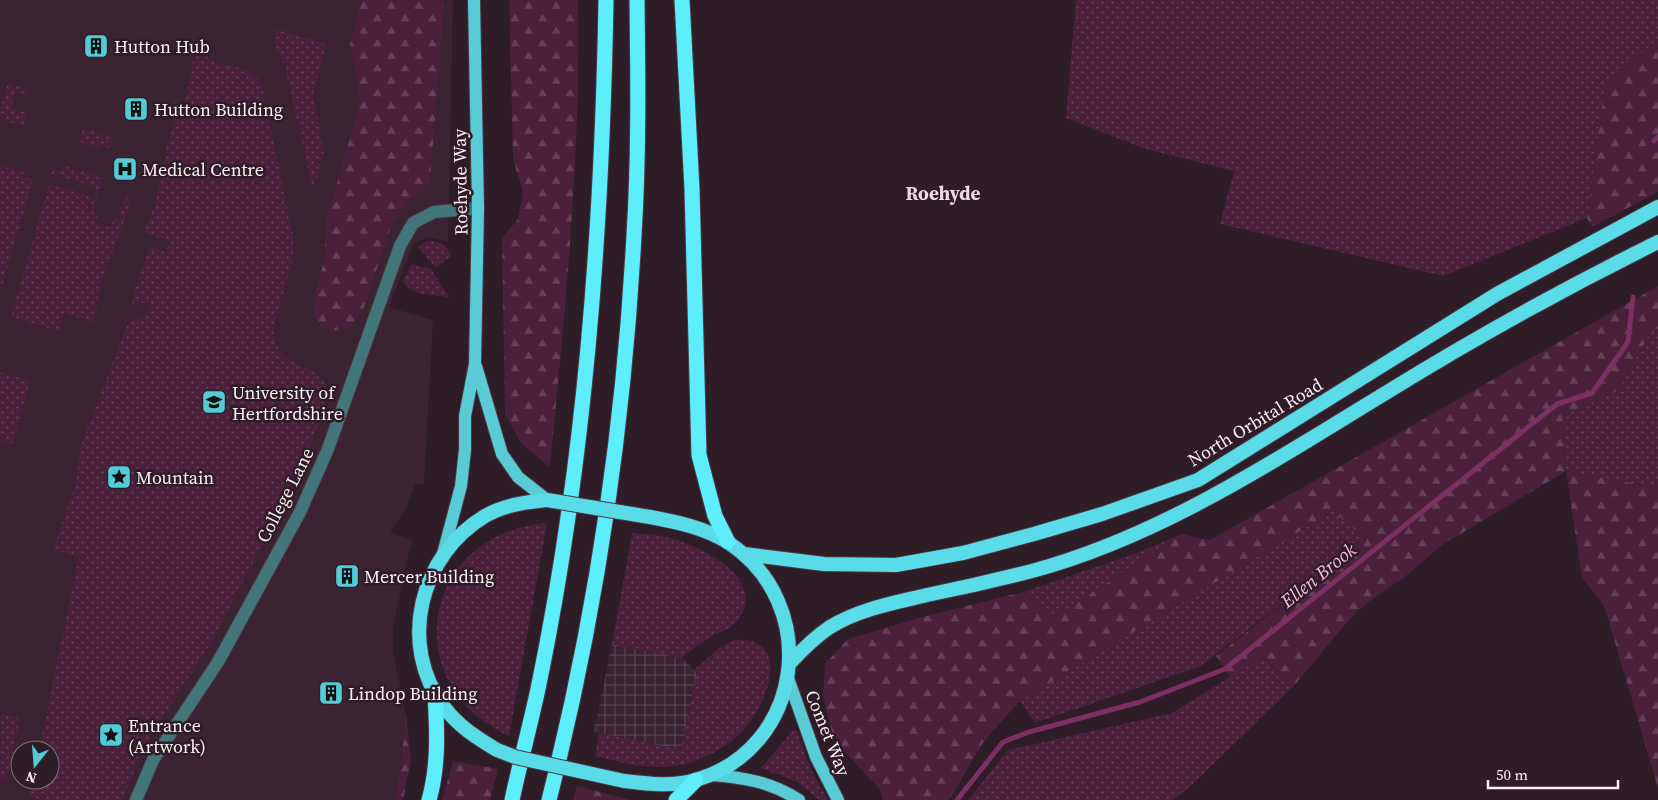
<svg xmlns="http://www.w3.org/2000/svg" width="1658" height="800" viewBox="0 0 1658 800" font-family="'Source Serif 4',serif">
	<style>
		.built { fill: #3b2332; fill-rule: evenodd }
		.industrial { fill: url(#industrial-grid) }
		.grass { fill: url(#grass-dots) }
		.forest { fill: url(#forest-firs) }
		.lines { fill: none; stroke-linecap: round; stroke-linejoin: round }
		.stream { stroke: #7c2f62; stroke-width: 5 }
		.minor-casing { stroke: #4b3944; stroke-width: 14 }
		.primary-casing { stroke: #4b3944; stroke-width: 14 }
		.trunk-casing { stroke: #4b3944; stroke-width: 16 }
		.motorway-casing { stroke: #4b3944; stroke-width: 17 }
		.minor { stroke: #43767b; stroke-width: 12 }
		.primary { stroke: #58cbd6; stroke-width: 12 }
		.trunk { stroke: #5adce8; stroke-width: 14 }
		.motorway { stroke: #5dedfb; stroke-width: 15 }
		.trunk-bridge-casing { stroke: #4b3944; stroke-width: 16; stroke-linecap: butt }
		.trunk-bridge { stroke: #5adce8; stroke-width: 14 }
		.labels { text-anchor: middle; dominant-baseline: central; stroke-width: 5; stroke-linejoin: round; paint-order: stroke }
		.poi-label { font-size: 18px; fill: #fbeef5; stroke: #2e1c27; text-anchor: start }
		.street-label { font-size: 18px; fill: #fbeef5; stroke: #2e1c27 }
		.neighbourhood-label { font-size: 19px; font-weight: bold; fill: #f2d8e6; stroke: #2e1c27 }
		.water-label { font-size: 19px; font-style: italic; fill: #fcb9e1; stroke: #2e1c27 }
	</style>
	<defs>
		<pattern id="industrial-grid" width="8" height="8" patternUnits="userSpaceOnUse" patternTransform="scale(1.25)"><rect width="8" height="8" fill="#3b2332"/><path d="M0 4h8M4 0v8" fill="none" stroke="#584350"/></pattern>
		<pattern id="grass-dots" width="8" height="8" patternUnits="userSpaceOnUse" patternTransform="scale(1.25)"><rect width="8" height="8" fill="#4a203b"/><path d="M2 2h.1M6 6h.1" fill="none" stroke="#654158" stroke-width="1.8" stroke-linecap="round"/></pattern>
		<pattern id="forest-firs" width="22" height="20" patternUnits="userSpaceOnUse" patternTransform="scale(1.25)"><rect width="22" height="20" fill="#4a203b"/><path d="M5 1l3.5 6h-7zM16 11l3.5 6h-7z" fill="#654158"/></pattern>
	</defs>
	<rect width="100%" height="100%" fill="#2e1c27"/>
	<path class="built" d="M 0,0 L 453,0 L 448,242 L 428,237 L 417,242 L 412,247 L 389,307 L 433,320 L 424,484 L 415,484 L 405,510 L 390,532 L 413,541 L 406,563 L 393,628 L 393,651 L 406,716 L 400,773 L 394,800 L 0,800 ZM 20,750 L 50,750 L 50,780 L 20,780 Z"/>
	<path class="industrial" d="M 612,644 L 682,658 L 697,673 L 681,750 L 594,732 Z"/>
	<path class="grass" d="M 1076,0 L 1658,0 L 1658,39 L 1605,86 L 1587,218 L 1443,276 L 1220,224 L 1234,171 L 1145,149 L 1066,118 Z
		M 276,29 L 327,44 L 313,93 L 324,152 L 315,186 L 312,186 L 285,67 L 273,40 Z
		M 195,50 C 203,52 205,56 211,60 C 229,69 253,64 262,86 L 293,235 L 293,259 L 275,321 L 274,336 L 279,350 L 285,357 L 314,372 L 324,382 L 328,393 L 324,410 L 302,466 L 279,513 L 210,645 L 150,736 L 122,800 L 39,800 L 29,797 L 33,780 L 50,780 L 50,750 L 39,750 L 79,556 L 53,550 L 76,483 L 80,448 L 127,325 L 150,310 L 146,302 L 132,306 L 134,291 L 150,246 L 166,252 L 170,242 L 144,232 L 155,205 L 169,137 L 185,101 Z
		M 8,83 L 28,89 L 27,95 L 15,92 L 11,108 L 26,113 L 23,126 L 0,119 L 0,110 Z
		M 83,128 L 113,137 L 110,148 L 101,146 L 100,148 L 79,142 Z
		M 0,166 L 24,172 L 23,177 L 33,179 L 0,294 Z
		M 64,166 L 103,178 L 93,211 L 99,213 L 96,223 L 111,227 L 114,218 L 119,219 L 125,197 L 132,199 L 101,283 L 94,322 L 64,314 L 59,331 L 11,317 L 49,184 L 91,196 L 87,210 L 90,210 L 96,187 L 51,174 L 53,168 L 62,171 Z
		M 427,241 C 439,240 447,244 451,256 L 436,268 L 418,247 Z
		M 411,264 L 431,269 L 449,297 C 434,295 411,296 403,281 Z
		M 1658,319 L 1658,485 L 1653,487 L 1566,471 L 1562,415 L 1618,390 Z
		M 0,372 L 30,381 L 12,445 L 0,441 Z
		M 1333,511 L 1366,539 L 1201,666 L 1035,723 L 1020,701 Z
		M 547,523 L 509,736 C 395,684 422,533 547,523 Z
		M 632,533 C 644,534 655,534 666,537 C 697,544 766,576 740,617 C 733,629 721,631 709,638 C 699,644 690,651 682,658 L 612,644 Z
		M 1181,534 L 1055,617 L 1023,592 L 1136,553 Z
		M 734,640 C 796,636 766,708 741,733 C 723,750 699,763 674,766 C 647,770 621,762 595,756 L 599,733 L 681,750 L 697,673 L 695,669 L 719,648 Z
		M 1263,656 L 1292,688 L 1194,783 L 1173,800 L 968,800 L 1008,750 L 1172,713 Z
		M 1,714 L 20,718 L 6,782 L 0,781 Z
		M 794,729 L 798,732 L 810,768 L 828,800 L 819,800 L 798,782 L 761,768 Z"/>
	<path class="forest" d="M 362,0 L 444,0 L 430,183 L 409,201 L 392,223 L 364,307 L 357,319 L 348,329 L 331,331 L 320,325 L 315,317 L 313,305 L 325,257 L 325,225 L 360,103 L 350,44 Z
		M 509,0 L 578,0 C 581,156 565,312 550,467 L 522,444 L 505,415 L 502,238 L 518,219 L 523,192 L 513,159 Z
		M 1658,39 L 1658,192 L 1592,227 L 1587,218 L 1605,86 Z
		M 1658,286 L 1658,319 L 1618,390 L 1562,416 L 1566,471 L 1653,487 L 1658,485 L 1658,788 L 1604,605 L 1582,578 L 1566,471 L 1442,545 L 1402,579 L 1376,596 L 1355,613 L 1292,688 L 1264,656 L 1230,677 L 1216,656 L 1366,539 L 1333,511 L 1020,701 L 984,741 L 949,800 L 883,800 L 880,789 L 833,740 L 823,695 L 825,664 L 848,639 L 926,616 L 1023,592 L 1055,617 L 1181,534 L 1210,540 Z
		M 406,716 L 411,760 L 403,800 L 394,800 L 400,773 Z
		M 453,761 L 498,769 L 490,800 L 442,800 Z
		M 577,786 L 631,800 L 573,800 Z"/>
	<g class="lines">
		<path class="stream" d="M 1654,141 L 1658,137
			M 957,800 L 1003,742 L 1029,732 L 1140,702 L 1225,669 L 1557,404 L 1592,393 L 1628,342 L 1633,297"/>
		<defs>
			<path id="minor" d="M 136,800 L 153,760 L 218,662 L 300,512 L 328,449 L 400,246 L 413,223 L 434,212 L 478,208"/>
			<path id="primary" d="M 476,366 L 502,454 L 518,477 L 547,500
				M 443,554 L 461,486 L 465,450 L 465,416 L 475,364 L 478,208 L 474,0
				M 788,678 L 816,757 L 838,800
				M 710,775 C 743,777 771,782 799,800"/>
			<path id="trunk" d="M 744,554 L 824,564 L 896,565 L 963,553 L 1034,534 L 1102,514 L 1198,480 L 1497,294 L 1658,207
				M 790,663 C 802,650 815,637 830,627 C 859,609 894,603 927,595 C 962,588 997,580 1032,571 C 1161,536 1272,462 1384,394 C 1473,339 1565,288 1658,242
				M 497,750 C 477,738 458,726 444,707 C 397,644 420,555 485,516 C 504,505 526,502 547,500
				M 624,781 C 649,784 671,787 696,780 C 804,748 822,605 729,543 C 706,528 677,522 650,517"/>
			<path id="motorway" d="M 682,0 L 692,189 L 699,455 L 715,516 L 728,542
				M 429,800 C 439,765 437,729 435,693
				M 512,800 C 520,763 530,726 538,689 C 585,463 602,231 606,0
				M 549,800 C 596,615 624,426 634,235 C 639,157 638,78 637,0
				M 676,800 L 696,780"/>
		</defs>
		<use href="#minor" class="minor-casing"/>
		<use href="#primary" class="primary-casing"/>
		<use href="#trunk" class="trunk-casing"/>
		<use href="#motorway" class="motorway-casing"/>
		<use href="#minor" class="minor"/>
		<use href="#primary" class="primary"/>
		<use href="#trunk" class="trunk"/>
		<use href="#motorway" class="motorway"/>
		<defs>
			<path id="trunk-bridge" d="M 547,500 L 650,517
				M 497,750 L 515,757 L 624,781"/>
		</defs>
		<use href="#trunk-bridge" class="trunk-bridge-casing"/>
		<use href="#trunk-bridge" class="trunk-bridge"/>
	</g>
	<defs>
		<symbol id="building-square" viewBox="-11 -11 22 22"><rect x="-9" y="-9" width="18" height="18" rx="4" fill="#52cbd7" stroke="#2e1c27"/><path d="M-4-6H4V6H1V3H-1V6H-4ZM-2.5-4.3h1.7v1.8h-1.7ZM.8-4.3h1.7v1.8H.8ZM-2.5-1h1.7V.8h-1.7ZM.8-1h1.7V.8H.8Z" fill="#111"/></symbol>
		<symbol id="hospital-square" viewBox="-11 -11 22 22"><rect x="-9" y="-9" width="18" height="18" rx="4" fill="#52cbd7" stroke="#2e1c27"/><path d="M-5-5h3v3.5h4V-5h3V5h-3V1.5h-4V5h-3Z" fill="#111"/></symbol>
		<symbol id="university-square" viewBox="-11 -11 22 22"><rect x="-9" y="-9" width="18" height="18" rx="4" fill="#52cbd7" stroke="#2e1c27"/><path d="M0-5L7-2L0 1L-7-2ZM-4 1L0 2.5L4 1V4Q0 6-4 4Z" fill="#111"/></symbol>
		<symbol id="sight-square" viewBox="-11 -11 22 22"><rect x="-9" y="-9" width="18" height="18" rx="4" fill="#52cbd7" stroke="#2e1c27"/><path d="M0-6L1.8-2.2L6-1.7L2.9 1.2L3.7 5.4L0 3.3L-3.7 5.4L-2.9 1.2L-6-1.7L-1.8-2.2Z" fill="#111"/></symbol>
	</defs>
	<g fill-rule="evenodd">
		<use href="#building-square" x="82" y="32" width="28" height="28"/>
		<use href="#building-square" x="122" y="95" width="28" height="28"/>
		<use href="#hospital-square" x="111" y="155" width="28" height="28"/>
		<use href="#university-square" x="200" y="388" width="28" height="28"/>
		<use href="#sight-square" x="105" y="463" width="28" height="28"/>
		<use href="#building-square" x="333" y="562" width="28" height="28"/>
		<use href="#building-square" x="317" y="679" width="28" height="28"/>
		<use href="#sight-square" x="97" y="721" width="28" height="28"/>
	</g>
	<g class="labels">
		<g class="poi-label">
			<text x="114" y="46">Hutton Hub</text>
			<text x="154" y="109">Hutton Building</text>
			<text x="142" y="169">Medical Centre</text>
			<text x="232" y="392">University of<tspan x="232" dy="21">Hertfordshire</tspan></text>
			<text x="136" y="477">Mountain</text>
			<text x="364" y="576">Mercer Building</text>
			<text x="348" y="693">Lindop Building</text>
			<text x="128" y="725">Entrance<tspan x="128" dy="21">(Artwork)</tspan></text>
		</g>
		<g class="street-label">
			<text transform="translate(460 182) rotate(-91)">Roehyde Way</text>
			<text transform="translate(1255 422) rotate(-31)">North Orbital Road</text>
			<text transform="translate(285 495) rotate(-63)">College Lane</text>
			<text transform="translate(828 733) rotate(68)">Comet Way</text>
		</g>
		<g class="neighbourhood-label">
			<text x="943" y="193">Roehyde</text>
		</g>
		<g class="water-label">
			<text transform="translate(1318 575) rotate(-39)">Ellen Brook</text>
		</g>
	</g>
	<g transform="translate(35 765) rotate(197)"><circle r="24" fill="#2e1c27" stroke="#807079"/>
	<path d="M0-4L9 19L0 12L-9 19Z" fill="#52cbd7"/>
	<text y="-8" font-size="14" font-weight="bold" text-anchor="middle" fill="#fbeef5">N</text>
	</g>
	<path d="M1488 780v8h130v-8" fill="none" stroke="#fbeef5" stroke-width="2.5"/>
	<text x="1496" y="780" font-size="15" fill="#fbeef5" stroke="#2e1c27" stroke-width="4" paint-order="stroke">50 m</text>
</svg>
